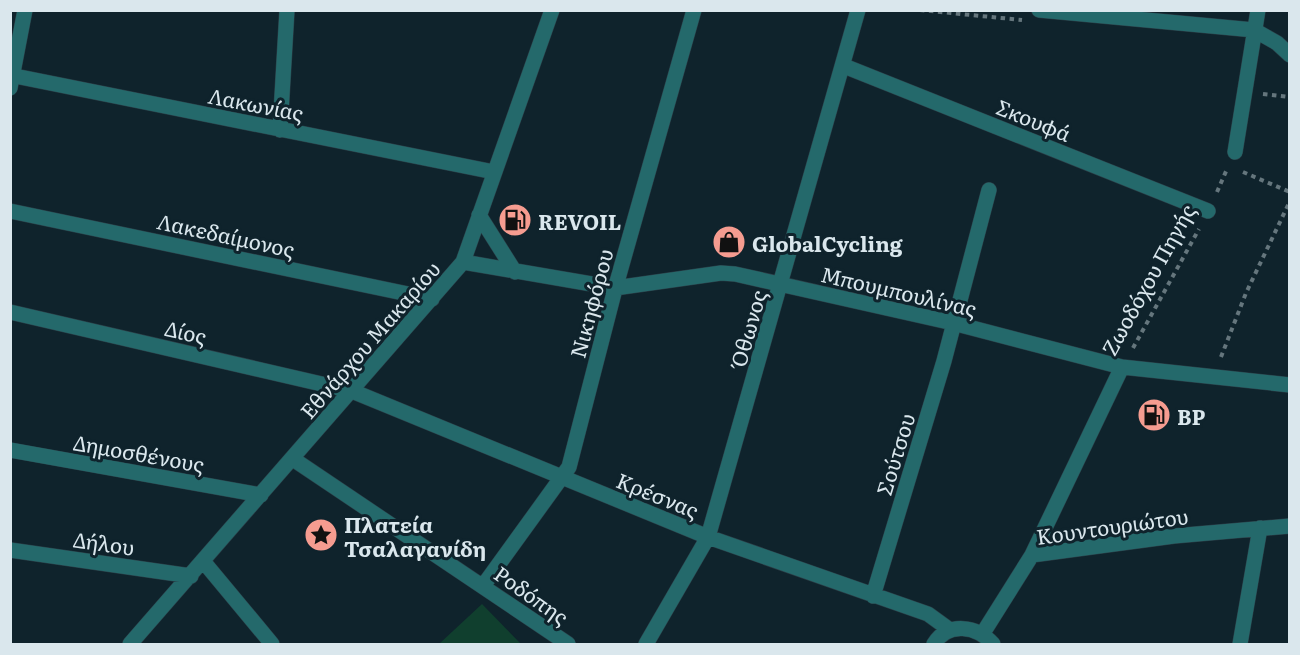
<svg xmlns="http://www.w3.org/2000/svg" width="1300" height="655" viewBox="0 0 1300 655" font-family="Literata,serif">
	<style>
		.green { fill: #103f2e }
		.lines { fill: none; stroke-linecap: round; stroke-linejoin: round }
		.minor-casing { stroke: #2b3e47; stroke-width: 16 }
		.path { stroke: #65767d; stroke-width: 4; stroke-dasharray: 4.5 4.5; stroke-linecap: butt }
		.minor { stroke: #24696b; stroke-width: 15 }
		.labels { text-anchor: middle; dominant-baseline: central; stroke-width: 6; stroke-linejoin: round; paint-order: stroke }
		.street-label { font-size: 21px; fill: #dae7ed; stroke: #0f232c }
		.poi-label { font-size: 21px; font-weight: bold; fill: #dae7ed; stroke: #0f232c; text-anchor: start }
	</style>
	<rect width="100%" height="100%" fill="#0f232c"/>
	<path class="green" d="M 482,604 L 521,644 L 439,644 Z"/>
	<g class="lines">
		<defs>
			<path id="minor" d="M 1039,10 L 1254,30 L 1277,43 L 1290,55
				M 844,66 L 1208,211
				M 10,75 L 494,172
				M 10,88 L 25,10
				M 280,130 L 287,10
				M 1235,152 L 1258,10
				M 10,211 L 432,299
				M 479,215 L 515,272
				M 463,262 L 615,288 L 721,273 L 735,274 L 953,323 L 1122,367 L 1290,385
				M 10,312 L 352,391 L 708,537 L 928,614 L 950,630
				M 10,450 L 261,495
				M 293,459 L 568,644
				M 10,550 L 191,576
				M 1032,555 L 1174,536 L 1290,526
				M 203,561 L 272,644
				M 483,586 L 569,467 L 615,289 L 694,10
				M 873,596 L 944,361 L 989,190
				M 983,633 L 1032,555 L 1122,367
				M 130,644 L 463,262 L 552,10
				M 646,644 L 708,537 L 858,10
				M 934,644 C 948,621 977,626 993,644
				M 1240,644 L 1260,528"/>
		</defs>
		<use href="#minor" class="minor-casing"/>
		<path class="path" d="M 920,10 L 1022,20
			M 1263,94 L 1290,97
			M 1243,172 L 1290,192
			M 1217,192 L 1227,169
			M 1133,348 L 1199,229
			M 1221,357 L 1246,293 L 1290,201"/>
		<use href="#minor" class="minor"/>
	</g>
	<defs>
		<symbol id="fuel-disc" viewBox="-11 -11 22 22"><circle r="9.5" fill="#f59c90" stroke="#0f232c"/><path d="M-5.5-6h7V0h2V4h1.3V-2.5L3-4.5l.8-.8L6-3V5H2.5V1h-1V6h-7ZM-4.2-4.7v3.2H.2V-4.7Z" fill="#111"/></symbol>
		<symbol id="shop-disc" viewBox="-11 -11 22 22"><circle r="9.5" fill="#f59c90" stroke="#0f232c"/><path d="M-5-2.5h2.3a2.7 3.5 0 0 1 5.4 0H5L5.5 6h-11ZM-1.5-2.5h3a1.5 2.3 0 0 0-3 0Z" fill="#111"/></symbol>
		<symbol id="sight-disc" viewBox="-11 -11 22 22"><circle r="9.5" fill="#f59c90" stroke="#0f232c"/><path d="M0-6L1.8-2.2L6-1.7L2.9 1.2L3.7 5.4L0 3.3L-3.7 5.4L-2.9 1.2L-6-1.7L-1.8-2.2Z" fill="#111"/></symbol>
	</defs>
	<g fill-rule="evenodd">
		<use href="#fuel-disc" x="496" y="201" width="38" height="38"/>
		<use href="#shop-disc" x="710" y="223" width="38" height="38"/>
		<use href="#fuel-disc" x="1135" y="396" width="38" height="38"/>
		<use href="#sight-disc" x="302" y="516" width="38" height="38"/>
	</g>
	<g class="labels">
		<g class="street-label">
			<text transform="translate(256 103) rotate(11)">Λακωνίας</text>
			<text transform="translate(1034 119) rotate(22)">Σκουφά</text>
			<text transform="translate(226 234) rotate(12)">Λακεδαίμονος</text>
			<text transform="translate(1147 279) rotate(-61)">Ζωοδόχου Πηγής</text>
			<text transform="translate(899 290) rotate(13)">Μπουμπουλίνας</text>
			<text transform="translate(590 303) rotate(-75)">Νικηφόρου</text>
			<text transform="translate(747 328) rotate(-74)">Όθωνος</text>
			<text transform="translate(186 331) rotate(13)">Δίος</text>
			<text transform="translate(369 339) rotate(-49)">Εθνάρχου Μακαρίου</text>
			<text transform="translate(139 452) rotate(10)">Δημοσθένους</text>
			<text transform="translate(894 454) rotate(-73)">Σούτσου</text>
			<text transform="translate(658 494) rotate(22)">Κρέσνας</text>
			<text transform="translate(1112 525) rotate(-8)">Κουντουριώτου</text>
			<text transform="translate(104 542) rotate(8)">Δήλου</text>
			<text transform="translate(532 594) rotate(35)">Ροδόπης</text>
		</g>
		<g class="poi-label">
			<text x="538" y="220">REVOIL</text>
			<text x="752" y="242">GlobalCycling</text>
			<text x="1177" y="415">BP</text>
			<text x="344" y="523">Πλατεία<tspan x="344" dy="24">Τσαλαγανίδη</tspan></text>
		</g>
	</g>
	<rect width="1300" height="655" fill="none" stroke="#dae7ed" stroke-width="24"/>
</svg>
